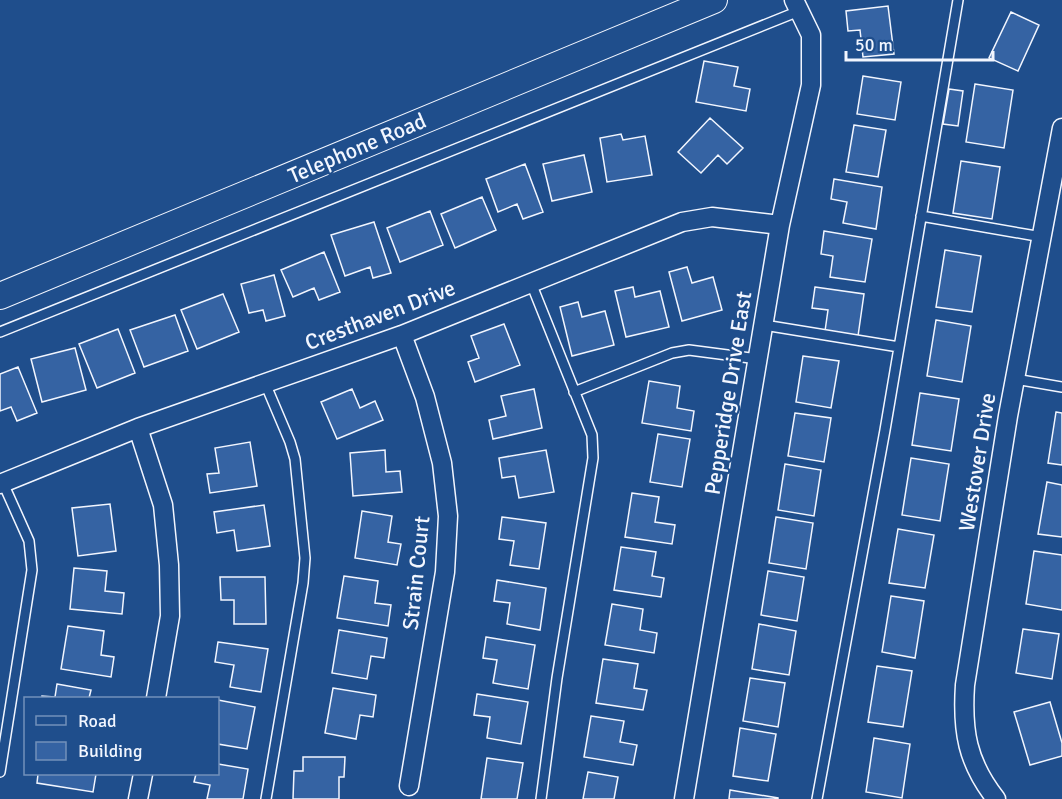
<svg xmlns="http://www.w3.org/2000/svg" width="1062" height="799" viewBox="0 0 1062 799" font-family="Signika,sans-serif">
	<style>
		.building { fill: #3563a3; stroke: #f2f6ff; stroke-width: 1.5 }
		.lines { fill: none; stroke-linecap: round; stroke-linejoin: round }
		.lane-casing { stroke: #f2f6ff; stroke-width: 12 }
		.street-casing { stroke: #f2f6ff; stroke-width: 21 }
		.secondary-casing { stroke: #f2f6ff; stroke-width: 28 }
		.lane { stroke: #1f4e8c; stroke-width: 9 }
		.street { stroke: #1f4e8c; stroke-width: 18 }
		.secondary { stroke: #1f4e8c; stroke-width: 26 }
		.labels { text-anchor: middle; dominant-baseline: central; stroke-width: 4.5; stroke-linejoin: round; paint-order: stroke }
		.street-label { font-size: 22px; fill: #f2f6ff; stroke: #1f4e8c }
	</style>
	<rect width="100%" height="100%" fill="#1f4e8c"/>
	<path class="building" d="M 888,6 L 894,54 L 863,57 L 860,30 L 848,31 L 846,11 Z
		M 1011,12 L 1039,25 L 1018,71 L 989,58 Z
		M 704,61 L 738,67 L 734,86 L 750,89 L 746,111 L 696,102 Z
		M 863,76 L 901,82 L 895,120 L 857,114 Z
		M 975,84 L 1013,90 L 1004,148 L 966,142 Z
		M 949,89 L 963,91 L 958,126 L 943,124 Z
		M 710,118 L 743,148 L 727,164 L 718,155 L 701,173 L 678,152 Z
		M 854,125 L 886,130 L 878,177 L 846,172 Z
		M 621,134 L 623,140 L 645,136 L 652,175 L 607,182 L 600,138 Z
		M 584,155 L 592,192 L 552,201 L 543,164 Z
		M 961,161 L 1000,167 L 992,219 L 953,213 Z
		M 525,164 L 543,212 L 523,219 L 517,204 L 498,212 L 486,179 Z
		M 834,179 L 882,187 L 876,229 L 843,223 L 847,202 L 831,199 Z
		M 482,197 L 496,230 L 455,248 L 441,214 Z
		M 430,211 L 443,245 L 400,262 L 387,228 Z
		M 374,222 L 391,273 L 373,278 L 370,267 L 345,276 L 331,235 Z
		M 824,231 L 872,239 L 865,282 L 830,277 L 833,256 L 821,254 Z
		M 945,250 L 981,256 L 972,312 L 936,307 Z
		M 324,252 L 340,292 L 319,300 L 314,288 L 293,297 L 281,270 Z
		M 687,267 L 692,283 L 713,277 L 722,310 L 682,321 L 669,272 Z
		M 274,275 L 285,316 L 266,321 L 263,310 L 249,313 L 241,284 Z
		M 633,287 L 635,297 L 660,291 L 669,327 L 626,337 L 615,291 Z
		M 815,287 L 864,294 L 858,336 L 825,331 L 828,310 L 812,308 Z
		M 223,294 L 239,332 L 197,349 L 181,310 Z
		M 578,302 L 582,317 L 605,311 L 614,345 L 572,356 L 560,307 Z
		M 175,315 L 188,351 L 144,367 L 130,330 Z
		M 936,320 L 971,326 L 962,382 L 927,376 Z
		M 504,324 L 520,365 L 475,382 L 468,362 L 479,358 L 471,336 Z
		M 118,329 L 135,373 L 97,388 L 79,344 Z
		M 75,348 L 86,390 L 42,402 L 31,359 Z
		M 803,356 L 839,361 L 831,408 L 796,402 Z
		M 18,367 L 37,413 L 17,421 L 11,407 L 0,411 L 0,374 Z
		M 649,381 L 680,386 L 677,408 L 694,411 L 691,431 L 642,423 Z
		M 352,389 L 360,408 L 375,401 L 383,420 L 337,439 L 321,402 Z
		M 534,389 L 542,428 L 493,439 L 489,420 L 506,416 L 501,396 Z
		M 920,393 L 959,399 L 951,451 L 912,445 Z
		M 1056,412 L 1062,413 L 1062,465 L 1048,463 Z
		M 795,413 L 831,418 L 824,462 L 788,456 Z
		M 658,434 L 690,439 L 682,487 L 650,482 Z
		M 250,442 L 257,486 L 210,493 L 207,474 L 219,473 L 215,448 Z
		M 385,450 L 386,472 L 400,471 L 402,492 L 353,496 L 350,453 Z
		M 546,450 L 554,492 L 519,498 L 515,476 L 502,478 L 499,458 Z
		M 911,458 L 949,464 L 940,521 L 902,515 Z
		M 785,464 L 821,470 L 814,516 L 778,510 Z
		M 1047,482 L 1062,485 L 1062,537 L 1038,534 Z
		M 632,493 L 659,497 L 655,522 L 675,525 L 672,544 L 625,537 Z
		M 110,504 L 116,551 L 78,556 L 72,508 Z
		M 264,505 L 270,546 L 237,551 L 234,530 L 217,533 L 214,512 Z
		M 362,511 L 392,516 L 388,542 L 401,544 L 397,565 L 355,558 Z
		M 502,517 L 546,523 L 539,569 L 510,565 L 514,541 L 499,539 Z
		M 776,517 L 813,523 L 806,569 L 769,563 Z
		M 898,529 L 934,535 L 925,588 L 889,583 Z
		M 621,547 L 656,552 L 652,576 L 664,578 L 661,597 L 614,590 Z
		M 1034,551 L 1062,555 L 1062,610 L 1026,604 Z
		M 74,568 L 107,571 L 105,591 L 124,593 L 122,614 L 70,609 Z
		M 768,571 L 804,577 L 797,621 L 761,615 Z
		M 344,576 L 378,581 L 375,603 L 391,605 L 388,626 L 337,618 Z
		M 220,577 L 265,577 L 266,624 L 234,624 L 234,600 L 221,600 Z
		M 497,580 L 546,588 L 540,630 L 507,624 L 510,603 L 494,601 Z
		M 891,596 L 924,601 L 915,658 L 882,652 Z
		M 612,604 L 643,609 L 640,630 L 657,633 L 654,653 L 605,645 Z
		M 759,624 L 796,631 L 789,675 L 752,669 Z
		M 68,626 L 104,631 L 101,655 L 114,657 L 111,677 L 61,669 Z
		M 1023,629 L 1059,634 L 1052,679 L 1016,673 Z
		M 339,630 L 387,638 L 384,658 L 371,656 L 367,679 L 332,673 Z
		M 486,637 L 535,645 L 528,689 L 493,683 L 497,660 L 483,658 Z
		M 218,642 L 268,649 L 261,692 L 230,687 L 234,665 L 215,662 Z
		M 603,659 L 638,664 L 634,688 L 647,690 L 643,710 L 596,703 Z
		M 877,666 L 912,671 L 903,727 L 868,722 Z
		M 750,678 L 785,683 L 778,727 L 743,721 Z
		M 57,684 L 91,690 L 89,698 L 42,698 L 42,696 L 55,697 Z
		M 333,688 L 376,695 L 373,717 L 360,715 L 356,739 L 325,733 Z
		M 477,694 L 528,702 L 521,744 L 487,738 L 490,717 L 474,715 Z
		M 218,700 L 255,707 L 247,749 L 218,744 Z
		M 1050,702 L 1062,743 L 1062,756 L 1030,765 L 1014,712 Z
		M 591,716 L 624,721 L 620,742 L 637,745 L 633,765 L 584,757 Z
		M 740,728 L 776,734 L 768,781 L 733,776 Z
		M 874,738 L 910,744 L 902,798 L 866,792 Z
		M 303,757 L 345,757 L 344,777 L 339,777 L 339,799 L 293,799 L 294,771 L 303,771 Z
		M 487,758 L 523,763 L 517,799 L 481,799 Z
		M 218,764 L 248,769 L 243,799 L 207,799 L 210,785 L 194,782 L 196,774 L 218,774 Z
		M 588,772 L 618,777 L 614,799 L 583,799 Z
		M 38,774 L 96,774 L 93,792 L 37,783 Z
		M 730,790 L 778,798 L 778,799 L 729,799 Z"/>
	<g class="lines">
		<defs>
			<path id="lane" d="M 921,216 L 1042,237
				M 531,283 L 592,435 L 593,458 L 557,678 L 541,799
				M 764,325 L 899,347
				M 0,332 L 799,11
				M 1015,379 L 1062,387
				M 265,383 L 290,442 L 295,459 L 305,558 L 303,583 L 266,799
				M 574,392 L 672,353 L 689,350 L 758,359
				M 0,772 L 32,570 L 29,541 L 3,483
				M 817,799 L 885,430 L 958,0"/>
			<path id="street" d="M 402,335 L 425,397 L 442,463 L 448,516 L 445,572 L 409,786
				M 138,428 L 163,505 L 169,565 L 170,616 L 156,698
				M 0,484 L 138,428 L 402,335 L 682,222 L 712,217 L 780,225
				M 138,799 L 143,774
				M 684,799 L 780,225 L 811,85 L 811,35 L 794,0
				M 996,799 C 967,762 962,731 965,685 L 1008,416 L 1062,128"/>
			<path id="secondary" d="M 0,296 L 714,0"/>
		</defs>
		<use href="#lane" class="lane-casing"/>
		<use href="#street" class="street-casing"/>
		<use href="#secondary" class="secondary-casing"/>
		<use href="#lane" class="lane"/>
		<use href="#street" class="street"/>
		<use href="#secondary" class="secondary"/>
	</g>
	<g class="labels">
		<g class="street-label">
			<text transform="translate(357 148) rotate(-23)">Telephone Road</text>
			<text transform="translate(380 315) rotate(-21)">Cresthaven Drive</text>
			<text transform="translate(728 393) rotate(-81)">Pepperidge Drive East</text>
			<text transform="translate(977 462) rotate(-81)">Westover Drive</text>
			<text transform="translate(416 573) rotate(-84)">Strain Court</text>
		</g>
	</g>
	<rect x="24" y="697" width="195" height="78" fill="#1f4e8c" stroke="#7391ba" stroke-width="1.5"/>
	<rect x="36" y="716" width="30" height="9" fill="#1f4e8c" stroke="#7391ba" stroke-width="1.5"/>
	<text x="78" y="727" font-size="18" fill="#f2f6ff">Road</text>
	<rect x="36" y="742" width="30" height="18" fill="#3563a3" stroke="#7391ba" stroke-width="1.5"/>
	<text x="78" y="757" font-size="18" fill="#f2f6ff">Building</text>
	<path d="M846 51v9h147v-9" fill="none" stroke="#f2f6ff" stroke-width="3"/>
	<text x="855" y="51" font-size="18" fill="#f2f6ff" stroke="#1f4e8c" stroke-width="4.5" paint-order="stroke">50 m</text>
</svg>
